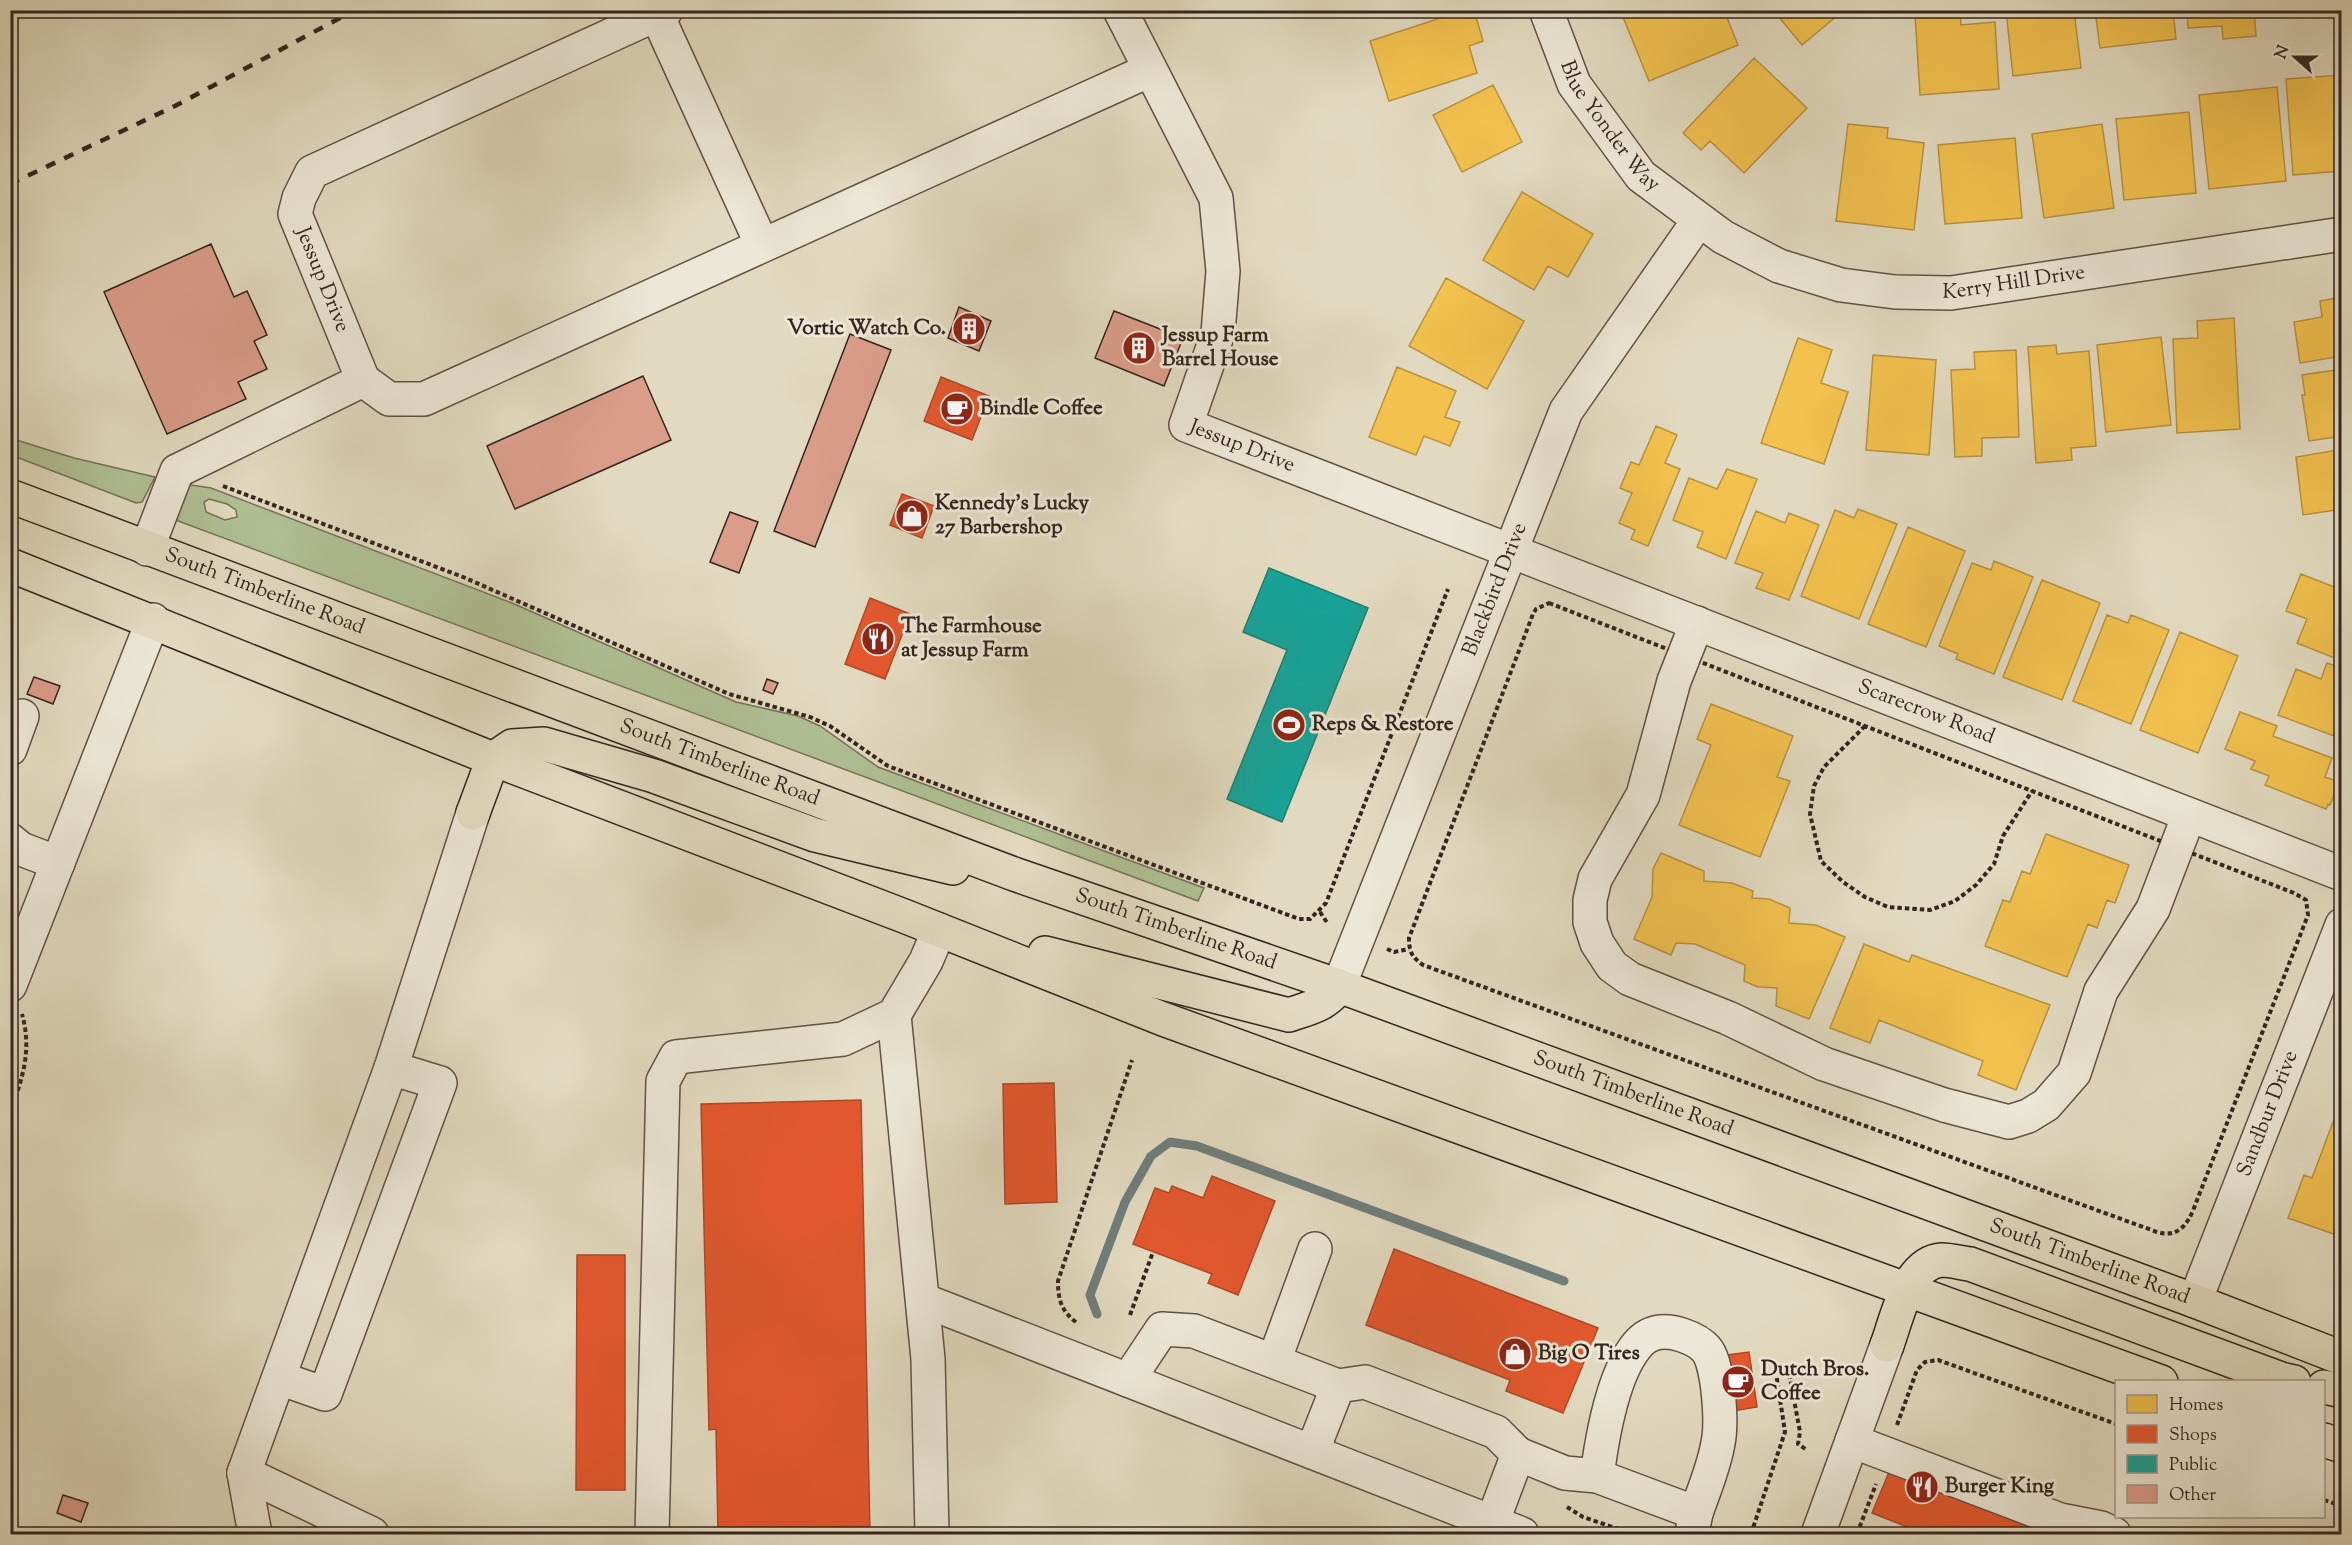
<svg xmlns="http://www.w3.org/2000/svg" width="2352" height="1545" viewBox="0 0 2352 1545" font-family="'Sorts Mill Goudy',serif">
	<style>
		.green { fill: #b0c095; stroke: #72725a; stroke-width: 1.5; fill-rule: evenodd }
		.homes { fill: #f2c14e; stroke: #b99240; stroke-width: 1.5 }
		.shops { fill: #e4572e; stroke: #af4829; stroke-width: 1.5 }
		.public { fill: #17a398; stroke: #207d73; stroke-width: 1.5 }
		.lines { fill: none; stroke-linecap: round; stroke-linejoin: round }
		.stream { stroke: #6f7e7c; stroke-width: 9 }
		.building { fill: #da9d8a; stroke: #34251e; stroke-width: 1.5 }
		.minor-casing { stroke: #605246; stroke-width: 36 }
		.major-casing { stroke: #34251e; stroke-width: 36 }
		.path { stroke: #34251e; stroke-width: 4; stroke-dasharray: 4.5 3; stroke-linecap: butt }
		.minor { stroke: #ece7d6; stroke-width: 33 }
		.major { stroke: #e2dac0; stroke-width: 33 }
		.rail { stroke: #34251e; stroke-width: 4.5; stroke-dasharray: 10 10; stroke-linecap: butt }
		.labels { text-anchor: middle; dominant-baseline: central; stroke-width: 6; stroke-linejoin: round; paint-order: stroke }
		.street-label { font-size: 21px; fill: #34251e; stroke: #ece7d6 }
		.poi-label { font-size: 21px; font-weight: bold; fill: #34251e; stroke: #ece7d6; text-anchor: start }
	</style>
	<rect width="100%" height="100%" fill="#e2dac0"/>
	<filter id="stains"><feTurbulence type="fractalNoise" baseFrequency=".00333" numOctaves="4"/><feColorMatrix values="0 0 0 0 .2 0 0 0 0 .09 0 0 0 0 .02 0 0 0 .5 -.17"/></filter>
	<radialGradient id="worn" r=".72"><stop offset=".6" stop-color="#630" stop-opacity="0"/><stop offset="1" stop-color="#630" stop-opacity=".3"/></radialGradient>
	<path class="green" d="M 10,438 L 74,458 L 155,477 L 142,502 L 136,503 L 11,455 Z
		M 184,484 L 211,488 L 512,603 L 736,702 L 798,716 L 820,726 L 878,767 L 1204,888 L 1198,901 L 178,521 L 175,513 ZM 209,499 L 227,504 L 236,510 L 237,517 L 225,520 L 206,512 L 204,502 Z"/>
	<path class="homes" d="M 1465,10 L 1474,10 L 1483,41 L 1469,46 L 1477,73 L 1389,101 L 1370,41 Z
		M 1625,10 L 1724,10 L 1738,45 L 1649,81 L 1621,12 Z
		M 1773,10 L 1844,10 L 1802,45 Z
		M 2006,10 L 2074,10 L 2081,68 L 2013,76 Z
		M 2095,10 L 2173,10 L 2176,39 L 2100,48 Z
		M 2187,10 L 2254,10 L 2256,36 L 2223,39 L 2222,26 L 2188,28 Z
		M 1960,11 L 1961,25 L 1995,22 L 1999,89 L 1920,95 L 1915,14 Z
		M 1754,58 L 1807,108 L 1744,173 L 1710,141 L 1701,150 L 1683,133 Z
		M 2342,75 L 2342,171 L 2293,175 L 2286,79 Z
		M 1493,85 L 1522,142 L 1462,172 L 1433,115 Z
		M 2277,87 L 2286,181 L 2209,189 L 2199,95 Z
		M 2189,112 L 2196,193 L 2124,200 L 2116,119 Z
		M 1848,124 L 1888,128 L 1887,138 L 1924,143 L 1914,230 L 1836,221 Z
		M 2102,124 L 2114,208 L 2044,218 L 2032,134 Z
		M 2015,138 L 2022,218 L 1945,224 L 1938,145 Z
		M 1522,192 L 1593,234 L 1568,277 L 1548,266 L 1534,290 L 1483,260 Z
		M 1446,278 L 1524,321 L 1487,389 L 1409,346 Z
		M 2342,297 L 2342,344 L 2335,345 L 2337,357 L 2300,363 L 2294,322 L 2322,317 L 2320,301 Z
		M 2234,318 L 2240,429 L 2177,433 L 2173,339 L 2198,338 L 2197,321 Z
		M 2161,337 L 2171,425 L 2106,432 L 2097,345 Z
		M 1798,338 L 1832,350 L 1821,383 L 1848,392 L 1824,464 L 1761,443 Z
		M 2056,345 L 2057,354 L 2089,351 L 2096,446 L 2071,448 L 2072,460 L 2036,463 L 2028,347 Z
		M 2016,350 L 2019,437 L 1982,438 L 1982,456 L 1955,457 L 1951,370 L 1975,369 L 1974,352 Z
		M 1873,355 L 1936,360 L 1929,455 L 1866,450 Z
		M 1397,367 L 1456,391 L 1445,417 L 1460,422 L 1450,446 L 1424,436 L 1416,455 L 1369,437 Z
		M 2342,369 L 2342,436 L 2309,441 L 2302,395 L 2305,395 L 2302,375 Z
		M 1656,426 L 1677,435 L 1665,463 L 1680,469 L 1648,546 L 1631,539 L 1635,530 L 1619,523 L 1632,493 L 1620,488 L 1631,462 L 1639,465 Z
		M 2337,443 L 2342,443 L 2342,509 L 2303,515 L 2296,457 L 2338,450 Z
		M 1727,469 L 1757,479 L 1726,559 L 1697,547 L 1703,532 L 1673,520 L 1689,478 L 1717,489 Z
		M 1858,509 L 1897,524 L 1859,619 L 1801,596 L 1835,510 L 1854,518 Z
		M 1756,511 L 1785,523 L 1789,513 L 1819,525 L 1789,600 L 1756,588 L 1763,573 L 1735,563 Z
		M 1908,527 L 1965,551 L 1926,647 L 1868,624 Z
		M 1994,561 L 2033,577 L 1994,674 L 1956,659 L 1958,654 L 1939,646 L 1972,563 L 1991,570 Z
		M 2301,574 L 2342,590 L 2342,661 L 2297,643 L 2307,619 L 2286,611 Z
		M 2042,580 L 2100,603 L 2062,700 L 2003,677 Z
		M 2107,615 L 2128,623 L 2131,615 L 2169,630 L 2131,724 L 2073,701 Z
		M 2180,632 L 2238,656 L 2198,753 L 2140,730 Z
		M 2327,663 L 2342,668 L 2342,739 L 2278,715 L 2296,669 L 2321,679 Z
		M 1711,704 L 1793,736 L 1777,777 L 1790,781 L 1760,857 L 1679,825 L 1711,745 L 1697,739 Z
		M 2240,712 L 2277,726 L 2273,736 L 2332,758 L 2325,777 L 2339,782 L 2330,805 L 2328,804 L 2326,809 L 2265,785 L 2269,776 L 2251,769 L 2255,761 L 2225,749 Z
		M 2046,834 L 2129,865 L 2115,903 L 2107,900 L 2097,928 L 2088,924 L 2067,977 L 1985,946 L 2003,900 L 2010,902 L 2022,871 L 2030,874 Z
		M 1661,853 L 1704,871 L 1704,881 L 1732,883 L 1753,891 L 1752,898 L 1769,899 L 1790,908 L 1789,923 L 1816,925 L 1845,937 L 1809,1019 L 1776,1006 L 1777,988 L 1758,987 L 1744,981 L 1745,965 L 1695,944 L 1676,943 L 1671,955 L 1634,939 L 1652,897 L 1653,869 Z
		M 1864,944 L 1909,962 L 1912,955 L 2050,1005 L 2016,1090 L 1978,1075 L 1983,1061 L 1879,1020 L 1870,1043 L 1830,1028 Z
		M 2342,1098 L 2342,1237 L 2288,1218 L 2304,1175 L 2312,1178 Z"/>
	<path class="shops" d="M 941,377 L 989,396 L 972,440 L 924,421 Z
		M 902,494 L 934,506 L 922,538 L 890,525 Z
		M 870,598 L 910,614 L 885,679 L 845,664 Z
		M 1054,1083 L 1057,1202 L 1005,1204 L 1003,1084 Z
		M 861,1100 L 870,1534 L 718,1534 L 716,1429 L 709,1430 L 701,1104 Z
		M 1212,1176 L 1275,1201 L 1238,1295 L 1208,1283 L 1212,1274 L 1133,1244 L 1155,1188 L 1169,1193 L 1172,1186 L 1203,1198 Z
		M 1394,1249 L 1598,1328 L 1563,1413 L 1506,1391 L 1510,1380 L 1366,1325 Z
		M 577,1255 L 625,1255 L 625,1490 L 576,1490 Z
		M 1749,1352 L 1757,1407 L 1728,1412 L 1720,1356 Z
		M 1894,1460 L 2040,1518 L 2034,1534 L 1925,1534 L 1872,1513 Z"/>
	<path class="public" d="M 1269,568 L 1368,608 L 1282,822 L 1227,799 L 1287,650 L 1243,632 Z"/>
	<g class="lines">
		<path class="stream" d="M 1097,1314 L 1090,1295 L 1125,1202 L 1151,1156 L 1170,1142 L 1197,1146 L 1564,1281"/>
	</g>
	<path class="building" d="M 211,244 L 234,297 L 247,291 L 267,335 L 254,341 L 267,369 L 238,382 L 246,399 L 167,434 L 104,292 Z
		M 959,307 L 991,321 L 979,351 L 948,338 Z
		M 1114,311 L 1183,338 L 1164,386 L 1095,358 Z
		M 850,334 L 891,350 L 815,547 L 774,531 Z
		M 643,376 L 671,440 L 515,509 L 487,446 Z
		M 730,512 L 758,522 L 739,573 L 710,562 Z
		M 34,677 L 60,686 L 53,704 L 27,694 Z
		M 767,679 L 778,683 L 773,694 L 763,690 Z
		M 63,1495 L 88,1503 L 81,1522 L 57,1513 Z"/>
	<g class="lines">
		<defs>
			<g id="minor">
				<path id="s1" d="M 1120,10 L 1216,198 L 1223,271 L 1218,333 L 1186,425 L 2342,874"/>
				<path id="s2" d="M 1546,10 L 1574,84 L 1641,176 L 1723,237 L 1779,266 L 1841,285 L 1895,292 L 1951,293 L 2342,234"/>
				<path d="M 657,15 L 762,245"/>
				<path d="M 363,380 L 389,399 L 424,399 L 1150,70"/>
				<path d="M 147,549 L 177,471 L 363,380 L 295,214 L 299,198 L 312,172 L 666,10"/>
				<path d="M 1697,623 L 1674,681 L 1643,795 L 1595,879 L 1590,900 L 1590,922 L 1597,943 L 1612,966 L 1630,979 L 1728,1018 L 1824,1064 L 1944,1105 L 2009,1122 L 2028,1116 L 2046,1105 L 2074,1073 L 2101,991 L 2153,909 L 2189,815"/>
				<path d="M 10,749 L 22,716"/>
				<path d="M 10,840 L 21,849 L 58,863"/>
				<path d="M 10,985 L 153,620"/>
				<path id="s3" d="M 1339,986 L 1566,411 L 1699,220"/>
				<path d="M 894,1015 L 928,1359 L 932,1534"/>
				<path d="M 923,1300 L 1522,1534"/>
				<path id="s4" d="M 2195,1301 L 2342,925"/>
				<path d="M 1274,1361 L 1315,1249"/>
				<path d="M 279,1378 L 325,1394 L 440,1083 L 391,1068"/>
				<path d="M 1128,1380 L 1162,1329 L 1194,1331 L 1338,1386"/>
				<path d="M 1852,1441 L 2060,1520 L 2101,1528 L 2114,1534"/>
				<path d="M 1312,1452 L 1338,1386 L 1365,1382 L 1496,1432 L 1518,1454 L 1492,1523"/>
				<path d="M 1518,1454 L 1565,1473 L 1597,1476 L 1696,1513 L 1692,1533"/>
				<path d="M 244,1473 L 372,1534"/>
				<path d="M 1597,1476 C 1602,1438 1613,1370 1640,1342 C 1652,1330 1667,1330 1682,1335 C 1691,1338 1700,1342 1706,1349 C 1719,1363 1722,1424 1718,1443 C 1714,1467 1704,1490 1696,1513"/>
				<path d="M 255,1534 L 244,1473 L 391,1068 L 473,813"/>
				<path d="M 652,1534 L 663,1081 L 676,1057 L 843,1039 L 894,1015 L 926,961 L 939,930"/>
				<path d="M 1818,1534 L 1887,1345"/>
			</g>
			<g id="major">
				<path id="s5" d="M 10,496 L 1014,874 L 1339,986 L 2195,1301 L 2342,1358"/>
				<path d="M 10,565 L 493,759 L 904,916 L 1163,1019 L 2161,1382"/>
				<path d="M 473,813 L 493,759 L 512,746 L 544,744 L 654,776 L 815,835 L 953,868"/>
				<path d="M 1045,953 L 1289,1015 C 1309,1008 1327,1005 1339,986"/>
				<path d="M 1887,1345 C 1897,1319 1907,1262 1942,1260 C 1951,1260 1961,1263 1970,1264 L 2281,1379 L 2294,1382"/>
				<path d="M 2324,1387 L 2342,1391"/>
				<path d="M 2324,1440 L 2342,1446"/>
			</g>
		</defs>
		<use href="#minor" class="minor-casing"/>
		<use href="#major" class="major-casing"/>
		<path class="path" d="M 223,486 L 463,577 L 729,694 L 810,717 L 830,726 L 888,766 L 1299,919 L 1310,919 L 1326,903 L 1448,589
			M 1549,603 L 2294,893 L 2306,900 L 2308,915 L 2194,1208 C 2187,1226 2177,1238 2157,1232 L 1423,965 C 1412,957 1409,952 1409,938 L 1533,614 L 1536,609 Z
			M 1865,726 L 1824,767 L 1814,786 L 1810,814 L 1821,861 L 1843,882 L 1865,897 L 1888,907 L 1930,910 L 1955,901 L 1976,885 L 1994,864 L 2003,836 L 2032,791
			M 1320,912 L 1328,924
			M 1387,949 L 1394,952 L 1409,949
			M 10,1112 C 23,1078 32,1050 22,1014
			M 1130,1315 L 1153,1252
			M 1076,1322 C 1061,1311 1058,1299 1058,1281 L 1132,1060
			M 1897,1425 L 1917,1370 L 1925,1362 L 1938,1360 L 2116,1424
			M 2324,1500 L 2342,1506
			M 1567,1507 L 1583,1517 L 1633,1534
			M 1751,1534 L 1785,1432 L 1776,1373 L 1784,1372 L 1790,1378 L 1800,1432 L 1798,1444 L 1807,1450
			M 1857,1534 L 1876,1484"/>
		<use href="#minor" class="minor"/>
		<use href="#major" class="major"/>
		<path class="rail" d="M 10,184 L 175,106 L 355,10"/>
	</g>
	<defs>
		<symbol id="building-disc" viewBox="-11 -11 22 22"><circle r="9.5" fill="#8f2418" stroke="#ece7d6"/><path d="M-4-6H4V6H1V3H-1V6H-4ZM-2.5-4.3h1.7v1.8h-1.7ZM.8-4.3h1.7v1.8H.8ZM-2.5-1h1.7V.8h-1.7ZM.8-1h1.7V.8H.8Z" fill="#fff"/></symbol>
		<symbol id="cafe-disc" viewBox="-11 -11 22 22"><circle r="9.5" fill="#8f2418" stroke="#ece7d6"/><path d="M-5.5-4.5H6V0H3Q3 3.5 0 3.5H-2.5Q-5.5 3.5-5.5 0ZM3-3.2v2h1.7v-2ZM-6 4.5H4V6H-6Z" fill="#fff"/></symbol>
		<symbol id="shop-disc" viewBox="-11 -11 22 22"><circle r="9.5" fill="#8f2418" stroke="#ece7d6"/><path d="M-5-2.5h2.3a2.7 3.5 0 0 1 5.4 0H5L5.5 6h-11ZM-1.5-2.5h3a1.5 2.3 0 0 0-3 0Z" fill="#fff"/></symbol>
		<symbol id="restaurant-disc" viewBox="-11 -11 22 22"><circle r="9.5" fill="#8f2418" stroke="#ece7d6"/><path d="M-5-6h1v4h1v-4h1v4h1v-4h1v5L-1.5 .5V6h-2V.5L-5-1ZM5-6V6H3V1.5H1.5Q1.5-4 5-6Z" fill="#fff"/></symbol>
		<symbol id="stadium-disc" viewBox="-11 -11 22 22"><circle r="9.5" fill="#8f2418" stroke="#ece7d6"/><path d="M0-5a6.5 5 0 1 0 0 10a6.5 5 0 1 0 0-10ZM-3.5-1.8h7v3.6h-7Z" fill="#fff"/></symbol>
	</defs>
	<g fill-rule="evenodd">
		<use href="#building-disc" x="950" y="310" width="38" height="38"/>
		<use href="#building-disc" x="1120" y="329" width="38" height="38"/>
		<use href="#cafe-disc" x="938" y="390" width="38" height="38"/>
		<use href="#shop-disc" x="893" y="497" width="38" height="38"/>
		<use href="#restaurant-disc" x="859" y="620" width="38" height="38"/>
		<use href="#stadium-disc" x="1270" y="706" width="38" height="38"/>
		<use href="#shop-disc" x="1496" y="1335" width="38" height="38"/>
		<use href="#cafe-disc" x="1719" y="1363" width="38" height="38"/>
		<use href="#restaurant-disc" x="1903" y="1468" width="38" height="38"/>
	</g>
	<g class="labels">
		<g class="street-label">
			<text stroke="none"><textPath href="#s2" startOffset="134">Blue Yonder Way</textPath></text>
			<text transform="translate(322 280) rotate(68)">Jessup Drive</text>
			<text stroke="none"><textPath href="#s2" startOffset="597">Kerry Hill Drive</textPath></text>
			<text stroke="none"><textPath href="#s1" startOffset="504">Jessup Drive</textPath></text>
			<text stroke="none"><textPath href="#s3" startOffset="426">Blackbird Drive</textPath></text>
			<text stroke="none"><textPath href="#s5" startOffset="272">South Timberline Road</textPath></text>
			<text stroke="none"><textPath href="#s1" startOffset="1238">Scarecrow Road</textPath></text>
			<text stroke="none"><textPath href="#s5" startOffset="758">South Timberline Road</textPath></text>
			<text stroke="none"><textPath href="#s5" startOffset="1244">South Timberline Road</textPath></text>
			<text stroke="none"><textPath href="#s5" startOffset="1730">South Timberline Road</textPath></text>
			<text stroke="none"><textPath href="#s4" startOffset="201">Sandbur Drive</textPath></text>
			<text stroke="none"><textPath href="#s5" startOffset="2216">South Timberline Road</textPath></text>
		</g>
		<g class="poi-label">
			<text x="946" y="329" text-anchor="end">Vortic Watch Co.</text>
			<text x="1162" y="336">Jessup Farm<tspan x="1162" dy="24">Barrel House</tspan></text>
			<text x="980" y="409">Bindle Coffee</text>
			<text x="935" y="504">Kennedy's Lucky<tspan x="935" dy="24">27 Barbershop</tspan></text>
			<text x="901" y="627">The Farmhouse<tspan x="901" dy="24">at Jessup Farm</tspan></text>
			<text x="1312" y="725">Reps &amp; Restore</text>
			<text x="1538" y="1354">Big O Tires</text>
			<text x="1761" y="1370">Dutch Bros.<tspan x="1761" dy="24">Coffee</tspan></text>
			<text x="1945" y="1487">Burger King</text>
		</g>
	</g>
	<rect width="2352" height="1545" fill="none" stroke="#e2dac0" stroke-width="36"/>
	<rect x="12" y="12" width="2328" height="1521" fill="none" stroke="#34251e" stroke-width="3"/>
	<rect x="18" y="18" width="2316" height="1509" fill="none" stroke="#34251e" stroke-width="1.5"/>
	<rect x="2115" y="1380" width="210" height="138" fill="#ece7d6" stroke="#a2998c" stroke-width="1.5"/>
	<rect x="2127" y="1395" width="30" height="18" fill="#f2c14e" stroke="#a2998c" stroke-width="1.5"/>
	<text x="2169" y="1410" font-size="18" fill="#34251e">Homes</text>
	<rect x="2127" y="1425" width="30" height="18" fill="#e4572e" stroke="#a2998c" stroke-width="1.5"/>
	<text x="2169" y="1440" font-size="18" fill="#34251e">Shops</text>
	<rect x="2127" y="1455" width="30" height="18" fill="#17a398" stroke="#a2998c" stroke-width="1.5"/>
	<text x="2169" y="1470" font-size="18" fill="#34251e">Public</text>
	<rect x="2127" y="1485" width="30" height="18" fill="#da9d8a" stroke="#a2998c" stroke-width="1.5"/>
	<text x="2169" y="1500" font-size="18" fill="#34251e">Other</text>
	<g transform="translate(2295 57) rotate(291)" stroke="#ece7d6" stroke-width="4.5" paint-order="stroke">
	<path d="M0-4.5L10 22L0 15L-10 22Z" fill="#34251e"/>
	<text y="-9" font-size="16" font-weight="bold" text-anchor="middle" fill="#34251e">N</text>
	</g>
	<rect width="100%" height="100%" filter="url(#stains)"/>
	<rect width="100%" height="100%" fill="url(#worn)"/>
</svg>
